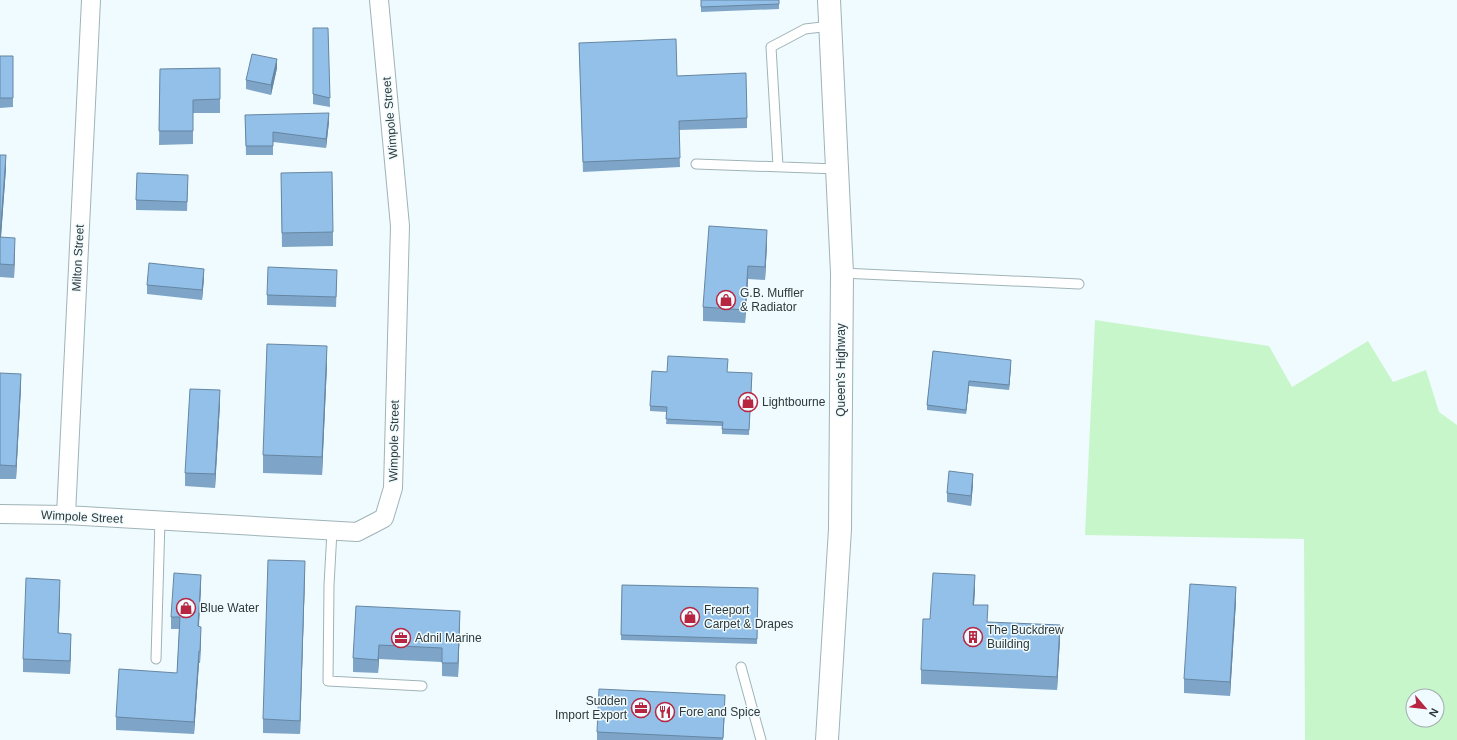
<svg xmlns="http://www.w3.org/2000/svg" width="1457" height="740" viewBox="0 0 1457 740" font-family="Helvetica,sans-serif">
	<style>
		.green { fill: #c8f6cb; fill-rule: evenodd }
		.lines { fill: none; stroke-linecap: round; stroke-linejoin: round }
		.lane-casing { stroke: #a0b3b8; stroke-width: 11 }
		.street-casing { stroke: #a0b3b8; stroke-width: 20 }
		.primary-casing { stroke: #a0b3b8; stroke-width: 24 }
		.lane { stroke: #fff; stroke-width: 9 }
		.street { stroke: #fff; stroke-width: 18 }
		.primary { stroke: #fff; stroke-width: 22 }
		.wall { fill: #7ea5c8 }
		.shaded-wall { fill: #6686a2 }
		.building { fill: #92c0e8; stroke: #6686a2 }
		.labels { text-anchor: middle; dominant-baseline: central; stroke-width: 3; stroke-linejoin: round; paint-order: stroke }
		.street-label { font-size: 12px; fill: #303839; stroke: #effbfe }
		.poi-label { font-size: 12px; fill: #303839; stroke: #effbfe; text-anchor: start }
	</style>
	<rect width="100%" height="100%" fill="#effbfe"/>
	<path class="green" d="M 1095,320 L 1269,346 L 1292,387 L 1368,341 L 1393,382 L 1426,370 L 1439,412 L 1457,425 L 1457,740 L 1305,740 L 1304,539 L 1085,535 ZM 1413,696 L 1437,696 L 1437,720 L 1413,720 Z"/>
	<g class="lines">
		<defs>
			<path id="lane" d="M 696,164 L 837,169
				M 778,166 L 771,47 L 805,29 L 830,26
				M 842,273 L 1079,284
				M 332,531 L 329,585 L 328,681 L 422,686
				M 156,659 L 160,520
				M 741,667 L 761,740"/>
			<path id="street" d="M 0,514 L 66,515 L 357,532 L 384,518 L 393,488 L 400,226 L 379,0
				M 66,515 L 91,0"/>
			<path id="primary" d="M 827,740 L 840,529 L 842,273 L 829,0"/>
		</defs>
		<use href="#lane" class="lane-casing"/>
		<use href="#street" class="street-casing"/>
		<use href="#primary" class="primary-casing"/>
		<use href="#lane" class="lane"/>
		<use href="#street" class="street"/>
		<use href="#primary" class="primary"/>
	</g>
	<path class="wall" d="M 701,0 L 779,0 L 779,9 L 701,12 Z
		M 313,28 L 328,28 L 330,107 L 313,104 Z
		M 579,43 L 677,76 L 747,118 L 747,128 L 679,130 L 680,167 L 583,172 Z
		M 0,56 L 13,56 L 13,107 L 0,108 Z
		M 220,68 L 220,113 L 193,113 L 193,144 L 159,145 L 160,69 Z
		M 277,68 L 271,95 L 246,89 L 246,80 Z
		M 245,115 L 329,122 L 326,148 L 273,142 L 273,155 L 246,155 Z
		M 0,155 L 6,168 L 1,237 L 15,251 L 14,278 L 0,277 Z
		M 188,184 L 187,211 L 136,210 L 136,200 Z
		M 281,187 L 333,232 L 333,246 L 282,247 Z
		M 767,244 L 765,280 L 748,279 L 745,323 L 703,321 L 703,307 Z
		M 204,278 L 202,300 L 147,294 L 147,285 Z
		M 337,279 L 336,307 L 267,305 L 267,295 Z
		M 933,351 L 1011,365 L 1009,390 L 969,386 L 966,414 L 927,410 L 927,405 Z
		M 327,364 L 322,475 L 263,473 L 263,455 Z
		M 667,372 L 727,372 L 752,378 L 749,435 L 722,434 L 722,426 L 666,424 L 667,412 L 650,411 L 650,406 Z
		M 0,373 L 21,387 L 16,479 L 0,479 Z
		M 220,404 L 215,488 L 185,486 L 185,473 Z
		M 973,484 L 971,506 L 947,502 L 947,493 Z
		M 305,575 L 300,734 L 263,733 L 263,719 Z
		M 622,585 L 758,588 L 757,644 L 621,640 Z
		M 201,587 L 199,626 L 201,639 L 200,663 L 199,663 L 194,734 L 116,730 L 116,717 L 177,673 L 179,629 L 171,629 L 171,617 Z
		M 975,589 L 974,605 L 988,622 L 1060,639 L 1057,690 L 921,684 L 921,670 L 930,619 Z
		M 60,594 L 58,633 L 71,647 L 70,674 L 23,672 L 23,659 Z
		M 1236,601 L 1230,696 L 1184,693 L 1184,679 Z
		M 356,606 L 460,625 L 458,677 L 442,676 L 442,662 L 379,659 L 378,673 L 353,672 L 353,658 Z
		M 725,708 L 723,740 L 597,740 L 597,732 Z"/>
	<path class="shaded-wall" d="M 277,59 L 277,68 L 271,95 L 271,85 Z
		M 329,113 L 329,122 L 326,148 L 326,139 Z
		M 6,155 L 6,168 L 0,250 L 0,237 Z
		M 767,230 L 767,244 L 765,280 L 765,267 Z
		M 15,238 L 15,251 L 14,278 L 14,265 Z
		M 748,266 L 748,279 L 745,323 L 745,310 Z
		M 204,269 L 204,278 L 202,300 L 202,290 Z
		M 327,346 L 327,364 L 322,475 L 322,457 Z
		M 1011,360 L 1011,365 L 1009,390 L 1009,385 Z
		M 21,374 L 21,387 L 16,479 L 16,466 Z
		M 969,381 L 969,386 L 966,414 L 966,410 Z
		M 220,390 L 220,404 L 215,488 L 215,474 Z
		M 973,474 L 973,484 L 971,506 L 971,496 Z
		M 305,561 L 305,575 L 300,734 L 300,721 Z
		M 201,575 L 201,587 L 198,639 L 198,626 Z
		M 975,575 L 975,589 L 973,618 L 973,605 Z
		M 60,580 L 60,594 L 58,647 L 58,633 Z
		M 1236,587 L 1236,601 L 1230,696 L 1230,682 Z
		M 460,611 L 460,625 L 458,677 L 458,663 Z
		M 1060,625 L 1060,639 L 1057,690 L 1057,677 Z
		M 201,627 L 201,639 L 200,663 L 200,651 Z
		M 71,634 L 71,647 L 70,674 L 70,661 Z
		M 379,645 L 379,659 L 378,673 L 378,660 Z
		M 199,651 L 199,663 L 194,734 L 194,722 Z
		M 725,695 L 725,708 L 723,740 Z"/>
	<path class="building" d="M 701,0 L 779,0 L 779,4 L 701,7 Z
		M 313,28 L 328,28 L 330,98 L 313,94 Z
		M 676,39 L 677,76 L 746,73 L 747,118 L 679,121 L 680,158 L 583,162 L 579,43 Z
		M 252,54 L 277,59 L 271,85 L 246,80 Z
		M 0,56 L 13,56 L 13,98 L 0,98 Z
		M 220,68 L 220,99 L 193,100 L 193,131 L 159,131 L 160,69 Z
		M 329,113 L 326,139 L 273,132 L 273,146 L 246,146 L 245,115 Z
		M 0,155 L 6,155 L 0,237 L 15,238 L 14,265 L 0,264 Z
		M 332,172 L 333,232 L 282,233 L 281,173 Z
		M 137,173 L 188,175 L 187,202 L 136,200 Z
		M 709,226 L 767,230 L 765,267 L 748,266 L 745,310 L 703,307 Z
		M 149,263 L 204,269 L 202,290 L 147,285 Z
		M 268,267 L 337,270 L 336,297 L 267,295 Z
		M 267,344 L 327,346 L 322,457 L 263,455 Z
		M 933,351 L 1011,360 L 1009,385 L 969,381 L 966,410 L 927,405 Z
		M 668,356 L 728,359 L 727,372 L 752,373 L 749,430 L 722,429 L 723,422 L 666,419 L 667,407 L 650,406 L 652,371 L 667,372 Z
		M 0,373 L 21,374 L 16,466 L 0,465 Z
		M 190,389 L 220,390 L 215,474 L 185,473 Z
		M 949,471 L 973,474 L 971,496 L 947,493 Z
		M 268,560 L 305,561 L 300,721 L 263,719 Z
		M 174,573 L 201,575 L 198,626 L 201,627 L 200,651 L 199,651 L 194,722 L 116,717 L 119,669 L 177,673 L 180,617 L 171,617 Z
		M 933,573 L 975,575 L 973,605 L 988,605 L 987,622 L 1060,625 L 1057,677 L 921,670 L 923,619 L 930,619 Z
		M 26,578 L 60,580 L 58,633 L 71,634 L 70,661 L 23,659 Z
		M 1190,584 L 1236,587 L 1230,682 L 1184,679 Z
		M 622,585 L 758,588 L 757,639 L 621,635 Z
		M 356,606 L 460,611 L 458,663 L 442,663 L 442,648 L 379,645 L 378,660 L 353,658 Z
		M 599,689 L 725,695 L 723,738 L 597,732 Z"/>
	<defs>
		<symbol id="shop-ring" viewBox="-11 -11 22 22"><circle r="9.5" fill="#effbfe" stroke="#b72541" stroke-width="1.5"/><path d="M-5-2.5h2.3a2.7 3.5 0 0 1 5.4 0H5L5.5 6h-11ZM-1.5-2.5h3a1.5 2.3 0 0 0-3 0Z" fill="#b72541"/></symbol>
		<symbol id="building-ring" viewBox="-11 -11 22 22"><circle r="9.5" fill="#effbfe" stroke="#b72541" stroke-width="1.5"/><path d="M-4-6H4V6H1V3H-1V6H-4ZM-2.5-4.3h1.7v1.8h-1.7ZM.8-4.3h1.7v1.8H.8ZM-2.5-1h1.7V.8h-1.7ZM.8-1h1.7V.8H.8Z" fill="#b72541"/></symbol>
		<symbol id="office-ring" viewBox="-11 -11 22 22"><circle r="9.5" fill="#effbfe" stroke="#b72541" stroke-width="1.5"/><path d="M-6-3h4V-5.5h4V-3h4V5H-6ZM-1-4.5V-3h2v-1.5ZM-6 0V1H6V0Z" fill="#b72541"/></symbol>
		<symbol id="restaurant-ring" viewBox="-11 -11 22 22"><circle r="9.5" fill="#effbfe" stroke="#b72541" stroke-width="1.5"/><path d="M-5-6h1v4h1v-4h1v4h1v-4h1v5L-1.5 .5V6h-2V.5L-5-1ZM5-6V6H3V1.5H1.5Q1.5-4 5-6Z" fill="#b72541"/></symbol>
	</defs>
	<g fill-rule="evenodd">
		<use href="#shop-ring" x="715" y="289" width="22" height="22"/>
		<use href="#shop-ring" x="737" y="391" width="22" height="22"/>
		<use href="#shop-ring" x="175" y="597" width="22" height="22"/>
		<use href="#shop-ring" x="679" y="606" width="22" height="22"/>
		<use href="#building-ring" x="962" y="626" width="22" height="22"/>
		<use href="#office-ring" x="390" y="627" width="22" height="22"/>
		<use href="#office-ring" x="630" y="697" width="22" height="22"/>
		<use href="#restaurant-ring" x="654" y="701" width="22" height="22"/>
	</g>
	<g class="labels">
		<g class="street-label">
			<text transform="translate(390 118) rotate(-95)">Wimpole Street</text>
			<text transform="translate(78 258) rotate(-87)">Milton Street</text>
			<text transform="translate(841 370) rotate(-90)">Queen's Highway</text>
			<text transform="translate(394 441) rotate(-89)">Wimpole Street</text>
			<text transform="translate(82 517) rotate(3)">Wimpole Street</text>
		</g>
		<g class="poi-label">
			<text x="740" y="293">G.B. Muffler<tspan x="740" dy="14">&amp; Radiator</tspan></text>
			<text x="762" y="402">Lightbourne</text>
			<text x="200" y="608">Blue Water</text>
			<text x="704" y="610">Freeport<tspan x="704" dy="14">Carpet &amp; Drapes</tspan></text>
			<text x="987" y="630">The Buckdrew<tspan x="987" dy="14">Building</tspan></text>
			<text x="415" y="638">Adnil Marine</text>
			<text x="627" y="701" text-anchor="end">Sudden<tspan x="627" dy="14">Import Export</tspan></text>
			<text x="679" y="712">Fore and Spice</text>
		</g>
	</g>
	<g transform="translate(1425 708) rotate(118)"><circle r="19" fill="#effbfe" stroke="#a3adaf"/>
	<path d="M0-3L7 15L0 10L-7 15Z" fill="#b72541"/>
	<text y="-6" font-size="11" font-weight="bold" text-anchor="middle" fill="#303839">N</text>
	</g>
</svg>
